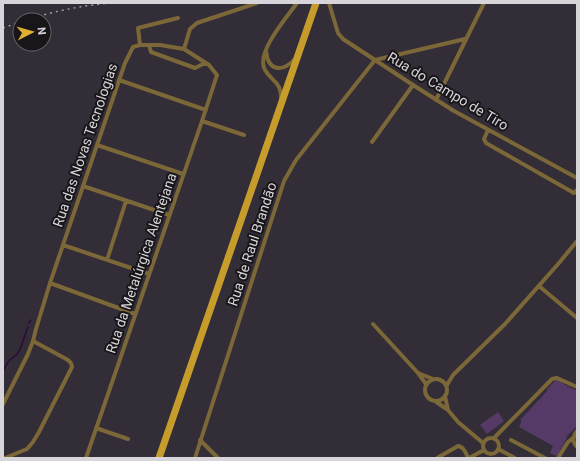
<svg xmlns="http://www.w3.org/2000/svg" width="580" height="461" viewBox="0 0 580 461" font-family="Roboto,sans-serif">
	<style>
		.green { fill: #553a68 }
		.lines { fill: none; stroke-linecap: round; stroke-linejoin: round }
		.stream { stroke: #2c0a3f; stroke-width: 1.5 }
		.street { stroke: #7b6737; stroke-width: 4 }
		.primary { stroke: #c69d2a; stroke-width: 7 }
		.rail { stroke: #9f9ca3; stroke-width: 1.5; stroke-dasharray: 2 4; stroke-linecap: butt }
		.labels { text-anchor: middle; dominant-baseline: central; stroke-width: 4; stroke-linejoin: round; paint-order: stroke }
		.street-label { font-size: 14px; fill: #d7d4da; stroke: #19161a }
	</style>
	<rect width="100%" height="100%" fill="#322d36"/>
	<path class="green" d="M 558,380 L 562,381 L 562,383 L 577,391 L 577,426 L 566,437 L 567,438 L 557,456 L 550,453 L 553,446 L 519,427 L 521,422 L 521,419 L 547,391 L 547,389 L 555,381 Z
		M 498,412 L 504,421 L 487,434 L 480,425 Z"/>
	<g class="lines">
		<path class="stream" d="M 29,323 L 31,320
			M 3,371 C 5,368 6,365 8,362 C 10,359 15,357 17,354 C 23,346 24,336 28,327"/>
		<path class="street" d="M 329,3 L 338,33 L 343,39 L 413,85 L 454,111 L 577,178
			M 140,45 L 138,28 L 178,18
			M 149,45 L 151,52 L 195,68 L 205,63
			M 184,49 L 190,29 L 197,23 L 257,3
			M 266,51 C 268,71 282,73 295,59
			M 375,60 L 465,39
			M 119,80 L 206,110
			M 281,98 C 281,81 272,82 265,70 C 255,53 287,17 297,3
			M 436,100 L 484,3
			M 202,121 L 244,135
			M 488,130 L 484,139 L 486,143 L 574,193 L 577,190
			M 372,142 L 413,85
			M 97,145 L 183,174
			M 83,186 L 169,215
			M 63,245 L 149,274
			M 107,260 L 126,201
			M 50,283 L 135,314
			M 539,286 L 577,318
			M 373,324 L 418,373
			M425 390a11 11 0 1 1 22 0a11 11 0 1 1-22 0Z
			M 426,384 L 418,373 L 433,379
			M 447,385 L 453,375 L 505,324 L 559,263 L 577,241
			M 445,396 L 448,410
			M 435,401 L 448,410 L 458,422 L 483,443
			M 3,404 L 28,354 L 33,341 L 36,329 L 50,283 L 125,63 L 133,47 L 140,45 L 160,45 L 184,49 L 209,65 L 217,75 L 202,121 L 86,458
			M 96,428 L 128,439
			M 577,431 L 575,434 L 573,440 L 576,446 L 577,446
			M483 446a8 8 0 1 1 16 0a8 8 0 1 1-16 0Z
			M 494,438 L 552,379 L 557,378 L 577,387
			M 200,440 L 218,458
			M 511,440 L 545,458
			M 498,449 L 515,458
			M 5,458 L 27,449 L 33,442 L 39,432 L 72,367 L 71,363 L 68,360 L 33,341
			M 195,458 L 284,181 L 296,160 L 375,60
			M 437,458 L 458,446 C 464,447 466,453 468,458
			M 469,458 L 484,450
			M 558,458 L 568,442 L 573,438"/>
		<path class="primary" d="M 159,458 L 316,3"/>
		<path class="rail" d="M 27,20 C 54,11 81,6 109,3
			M 3,28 L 20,22"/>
	</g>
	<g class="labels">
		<g class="street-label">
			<text transform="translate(448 91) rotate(31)">Rua do Campo de Tiro</text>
			<text transform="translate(85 145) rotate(-71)">Rua das Novas Tecnologias</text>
			<text transform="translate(252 244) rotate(-72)">Rua de Raul Brandão</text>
			<text transform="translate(141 263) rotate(-71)">Rua da Metalúrgica Alentejana</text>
		</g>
	</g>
	<rect width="580" height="461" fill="none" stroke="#d7d4da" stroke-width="8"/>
	<g transform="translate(32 32) rotate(84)"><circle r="19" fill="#19161a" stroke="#656267"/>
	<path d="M0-3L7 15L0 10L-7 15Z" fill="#deb133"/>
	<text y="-6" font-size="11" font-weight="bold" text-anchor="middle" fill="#d7d4da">N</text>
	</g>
</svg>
